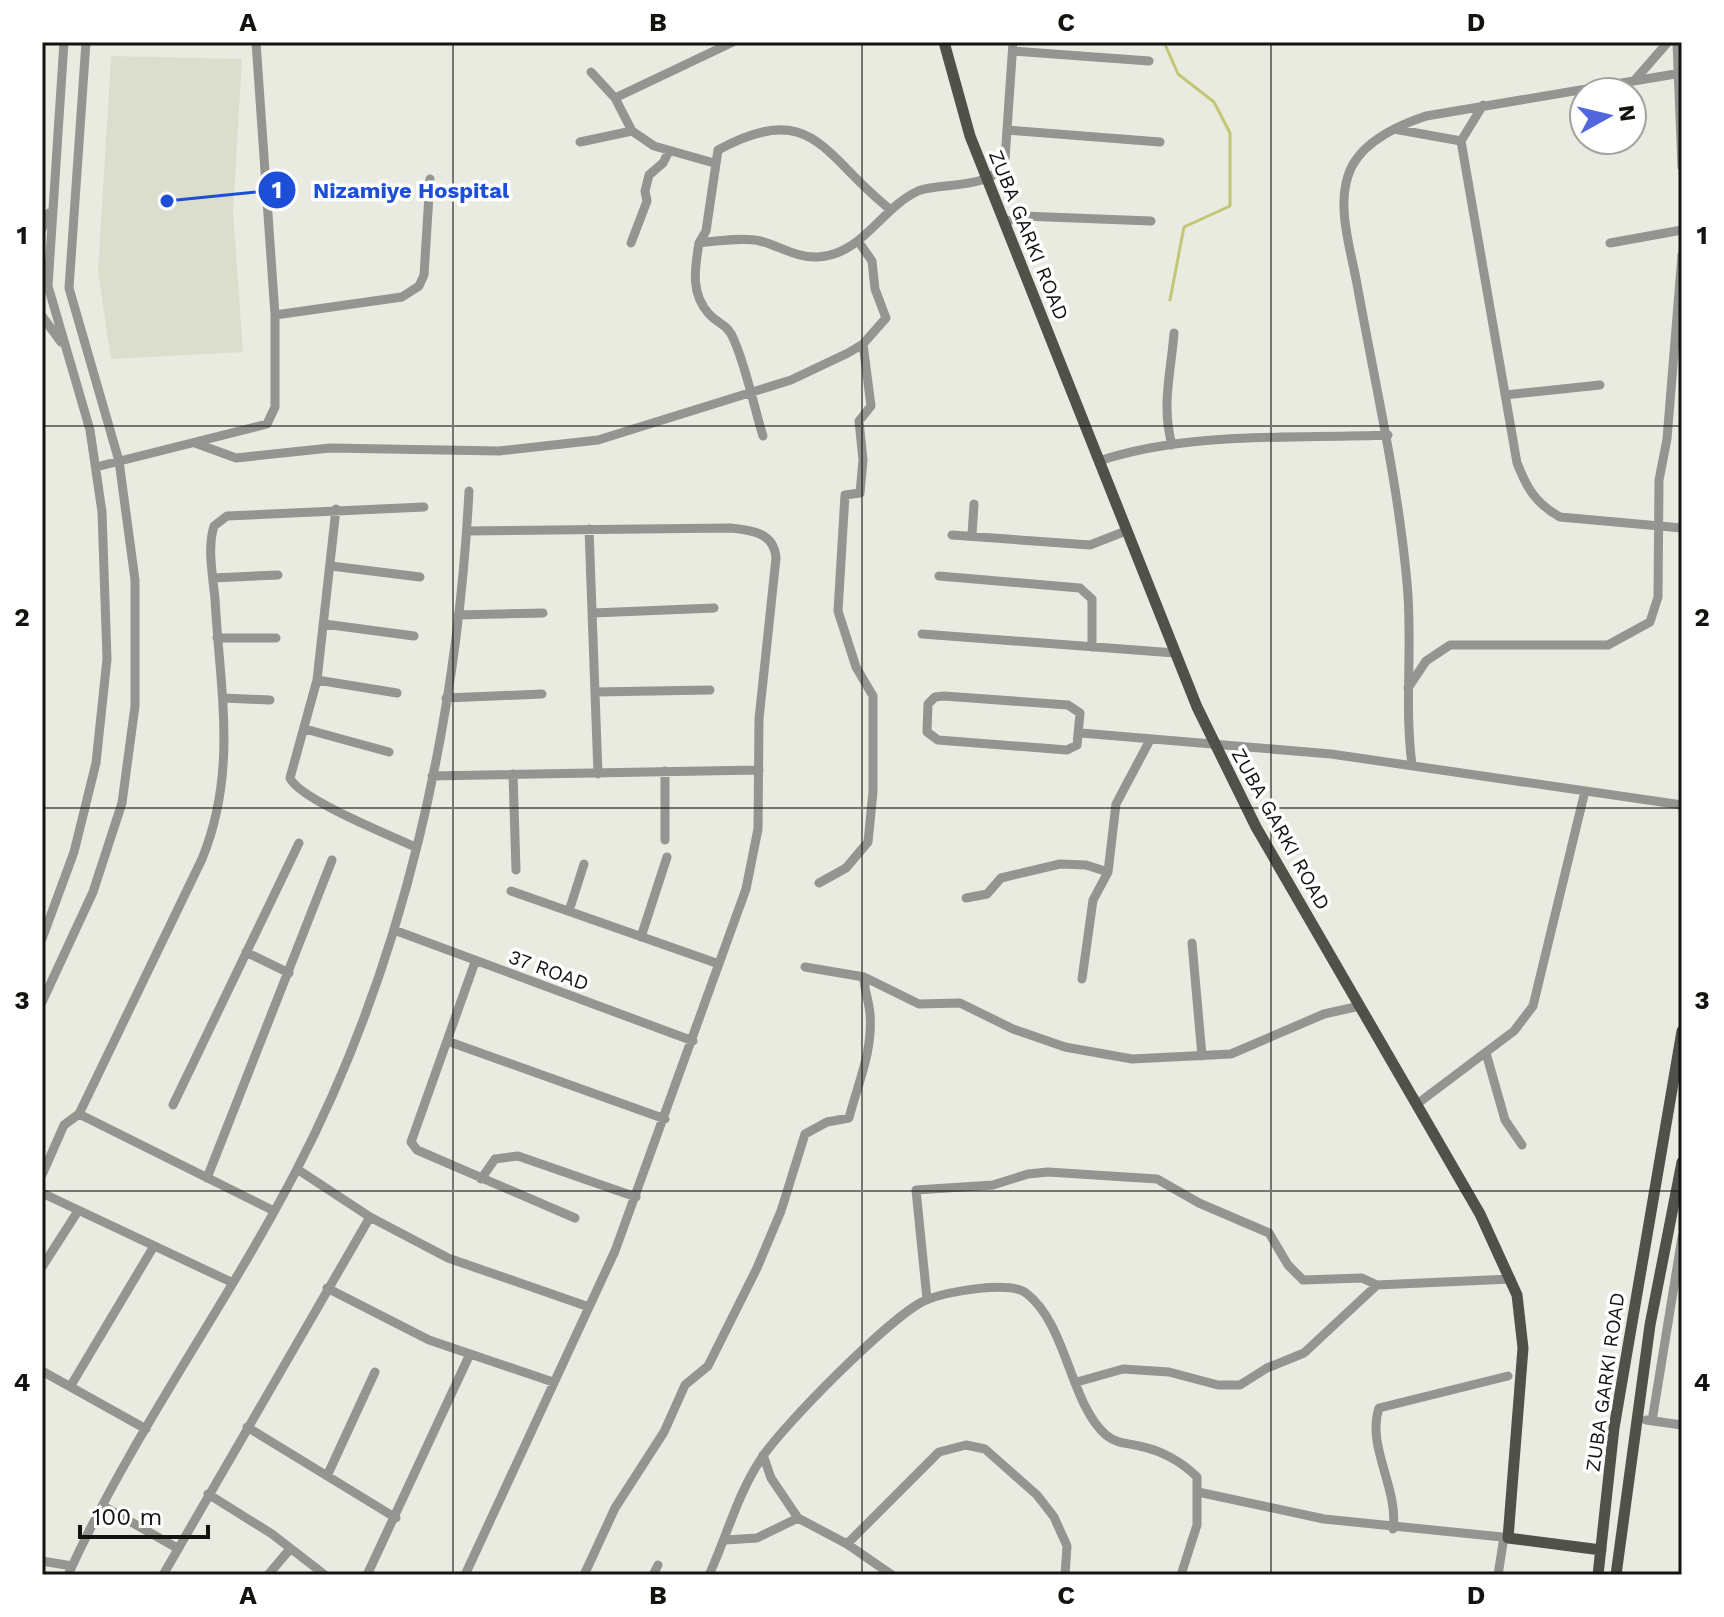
<svg xmlns="http://www.w3.org/2000/svg" width="1724" height="1617" viewBox="0 0 1724 1617" font-family="'Work Sans',sans-serif">
	<style>
		.built { fill: #dcdecd }
		.lines { fill: none; stroke-linecap: round; stroke-linejoin: round }
		.stream { stroke: #c2c774; stroke-width: 3 }
		.minor { stroke: #949491; stroke-width: 9 }
		.major { stroke: #50514a; stroke-width: 11 }
		.grid { fill: none; stroke: #131410; stroke-width: 2; stroke-opacity: 0.55 }
		.labels { text-anchor: middle; dominant-baseline: central; stroke-width: 7; stroke-linejoin: round; paint-order: stroke }
		.street-label { font-size: 20px; fill: #131410; stroke: #fff }
		.leader { fill: none; stroke: #1d4ed8; stroke-width: 3 }
		.callout-dot { fill: #1d4ed8; stroke: #fff; stroke-width: 3 }
		.mark-label { font-size: 24px; text-anchor: middle; font-weight: bold; fill: #fff }
		.callout-label { font-size: 22px; text-anchor: middle; font-weight: bold; fill: #1d4ed8; stroke: #fff; stroke-width: 7; stroke-linejoin: round; paint-order: stroke }
		.neatline { fill: none; stroke: #131410; stroke-width: 3 }
		.grid-label { font-size: 26px; text-anchor: middle; font-weight: bold; fill: #131410 }
	</style>
	<rect width="100%" height="100%" fill="#e9eae0"/>
	<path class="built" d="M 111,56 L 242,59 L 233,212 L 243,352 L 111,359 L 98,272 Z"/>
	<g class="lines">
		<path class="stream" d="M 1164,42 L 1178,74 L 1214,102 L 1230,133 L 1230,206 L 1184,227 L 1170,300"/>
		<path class="minor" d="M 256,42 L 275,315
			M 1677,42 L 1682,167
			M 1013,51 L 1149,61
			M 591,72 L 615,98
			M 1634,81 L 1668,42
			M 1483,105 L 1461,141 L 1517,463 C 1527,488 1535,503 1560,517 L 1682,528
			M 1394,129 L 1461,141
			M 1007,130 L 1160,142
			M 580,142 L 632,131
			M 714,163 L 654,146 L 632,131 L 615,98 L 733,42
			M 891,210 C 823,157 814,98 718,150 L 706,231 L 699,243 C 716,241 743,237 760,241 C 780,246 796,258 818,257 C 862,255 881,208 918,191 C 936,182 998,191 1005,159 L 1013,42
			M 1005,222 L 1023,216 L 1151,221
			M 42,229 L 49,213
			M 631,243 L 647,201 L 645,191 L 649,175 L 663,163 L 669,151
			M 699,243 C 695,268 690,293 709,314 C 719,325 728,324 734,340 C 747,370 753,404 763,436
			M 1610,243 L 1682,230
			M 42,316 L 61,342
			M 1505,395 L 1600,385
			M 195,443 L 236,458 L 330,448 L 499,451 L 598,440 L 791,380 L 848,353 L 863,344 L 886,318 L 875,289 L 872,261 L 858,241
			M 1172,445 C 1161,405 1171,373 1174,333
			M 1099,461 C 1189,431 1293,439 1388,435
			M 96,467 L 267,424 L 275,407 L 275,315 L 402,297 L 419,286 L 424,275 L 430,179
			M 336,509 L 317,680 L 290,778 C 299,799 390,835 415,847
			M 589,529 L 598,774
			M 952,535 L 1090,545 L 1126,531
			M 972,535 L 974,504
			M 331,566 L 420,577
			M 939,576 L 1080,588 L 1092,599 L 1092,647
			M 213,578 L 278,575
			M 593,613 L 714,608
			M 458,615 L 543,613
			M 324,624 L 414,636
			M 922,634 L 1175,653
			M 217,638 L 276,638
			M 317,680 L 397,693
			M 1408,688 L 1426,661 L 1450,645 L 1608,645 L 1650,622 L 1658,597 L 1659,480 L 1667,439 L 1682,255
			M 595,692 L 710,690
			M 944,696 L 1068,705 L 1080,713 L 1077,745 L 1067,750 L 938,740 L 927,732 L 928,704 L 935,697 Z
			M 223,698 L 270,700
			M 446,698 L 542,694
			M 305,729 L 389,752
			M 1081,733 L 1331,754 L 1682,805
			M 1412,765 C 1404,704 1413,643 1407,583 C 1398,482 1375,384 1357,284 C 1351,251 1337,209 1348,176 C 1358,143 1396,126 1426,116 L 1681,73
			M 665,771 L 665,840
			M 513,774 L 516,870
			M 432,776 L 759,770
			M 819,883 L 846,868 L 868,842 L 873,792 L 873,696 L 856,667 L 838,611 L 845,495 L 860,493 L 863,460 L 859,421 L 871,406 L 863,344
			M 511,891 L 719,964
			M 966,898 L 987,894 L 1001,878 L 1060,864 L 1086,865 L 1108,872
			M 569,911 L 584,864
			M 394,930 L 693,1041
			M 641,937 L 667,857
			M 42,939 L 74,852 L 96,763 L 107,659 L 102,512 L 90,430 L 48,286 L 64,42
			M 1192,943 L 1202,1056
			M 246,952 L 289,973
			M 475,962 L 411,1142 L 417,1150 L 575,1218
			M 805,967 L 864,977
			M 1082,979 L 1093,900 L 1108,872 L 1116,804 L 1150,740
			M 42,1002 L 93,892 L 122,803 L 135,706 L 135,580 L 119,461 L 69,288 L 86,42
			M 447,1041 L 665,1119
			M 1486,1053 L 1505,1120 L 1522,1145
			M 1417,1104 L 1514,1031 L 1533,1006 L 1585,791
			M 173,1105 L 299,843
			M 79,1114 L 274,1211
			M 297,1169 L 370,1217 L 448,1258 L 589,1307
			M 42,1175 L 64,1125 L 79,1114 L 202,859 C 238,771 220,691 215,599 C 213,577 207,548 214,526 L 227,516 L 424,507
			M 207,1178 L 332,860
			M 481,1179 L 495,1159 L 518,1156 L 636,1197
			M 42,1193 L 231,1282
			M 42,1267 L 78,1211
			M 327,1288 L 429,1340 L 553,1382
			M 927,1299 L 916,1190 L 993,1185 L 1028,1174 L 1048,1172 L 1157,1179 L 1199,1203 L 1269,1233 L 1288,1265 L 1303,1280 L 1362,1278 L 1377,1285
			M 42,1371 L 146,1429
			M 1077,1382 L 1123,1369 L 1169,1372 L 1218,1385 L 1240,1385 L 1267,1368 L 1304,1353 L 1377,1285 L 1511,1279
			M 70,1387 L 154,1246
			M 1646,1420 L 1682,1425
			M 1652,1421 L 1682,1237
			M 247,1427 L 396,1518
			M 763,1455 L 771,1478 L 798,1518
			M 327,1476 L 375,1372
			M 1198,1492 L 1324,1519 L 1502,1537
			M 208,1494 L 272,1534 L 325,1575
			M 103,1506 L 177,1548
			M 1393,1529 C 1399,1489 1366,1446 1379,1408 L 1508,1376
			M 725,1540 L 757,1538 L 798,1518 L 847,1544 L 892,1575
			M 847,1544 L 939,1452 L 966,1445 L 985,1449 L 1037,1495 L 1054,1517 L 1067,1546 L 1065,1575
			M 42,1561 L 72,1566
			M 68,1575 C 132,1434 225,1308 296,1171 C 404,964 457,723 469,491
			M 163,1575 L 370,1217
			M 268,1575 L 290,1549
			M 367,1575 L 470,1354
			M 465,1575 L 615,1251 L 746,889 L 758,829 L 759,719 L 776,558 C 774,532 751,530 730,528 L 467,531
			M 584,1575 L 615,1508 L 664,1432 L 685,1385 L 708,1366 L 757,1268 L 781,1211 L 805,1134 L 827,1122 L 849,1118 C 858,1083 873,1051 870,1014 C 869,1001 864,990 864,977 L 919,1004 L 960,1003 L 1013,1029 L 1065,1047 L 1132,1059 L 1231,1054 L 1324,1014 L 1360,1006
			M 653,1575 L 658,1565
			M 709,1575 C 727,1536 737,1495 761,1459 C 780,1428 894,1313 926,1300 C 946,1292 1009,1280 1026,1293 C 1067,1324 1070,1404 1106,1435 C 1117,1444 1127,1443 1139,1446 C 1161,1450 1182,1462 1197,1477 L 1197,1525 L 1181,1575
			M 1498,1575 L 1504,1537"/>
		<path class="major" d="M 944,42 L 970,136 L 1197,707 L 1256,827 L 1480,1214 L 1517,1295 L 1523,1348 L 1508,1538 L 1601,1550
			M 1598,1575 L 1614,1428 L 1682,1031
			M 1616,1575 L 1650,1325 L 1682,1162"/>
	</g>
	<path class="grid" d="M 453,42 L 453,1575M 862,42 L 862,1575M 1271,42 L 1271,1575M 42,426 L 1682,426M 42,808 L 1682,808M 42,1191 L 1682,1191"/>
	<g class="labels">
		<g class="street-label">
			<text transform="translate(1029 235) rotate(68)">ZUBA GARKI ROAD</text>
			<text transform="translate(1281 829) rotate(61)">ZUBA GARKI ROAD</text>
			<text transform="translate(549 970) rotate(20)">37 ROAD</text>
			<text transform="translate(1605 1382) rotate(-82)">ZUBA GARKI ROAD</text>
		</g>
	</g>
	<path class="leader" d="M167 201L277 190"/>
	<g class="callout-dot">
		<circle cx="167" cy="201" r="8"/>
		<circle cx="277" cy="190" r="20"/>
	</g>
	<g class="mark-label">
		<text x="277" y="198">1</text>
	</g>
	<g class="callout-label">
		<text x="411" y="198">Nizamiye Hospital</text>
	</g>
	<rect width="1724" height="1617" fill="none" stroke="#ffffff" stroke-width="88"/>
	<g transform="translate(1608 116) rotate(82)"><circle r="38" fill="#ffffff" stroke="#a1a19f" stroke-width="2"/>
	<path d="M0-6L14 30L0 20L-14 30Z" fill="#5267dd"/>
	<text y="-12" font-size="22" font-weight="bold" text-anchor="middle" fill="#131410">N</text>
	</g>
	<path d="M80 1525v12h128v-12" fill="none" stroke="#131410" stroke-width="4"/>
	<text x="92" y="1525" font-size="24" fill="#131410" stroke="#ffffff" stroke-width="6" paint-order="stroke">100 m</text>
	<rect x="44" y="44" width="1636" height="1529" class="neatline"/>
	<g class="grid-label">
		<text x="248" y="31">A</text>
		<text x="658" y="31">B</text>
		<text x="1066" y="31">C</text>
		<text x="1476" y="31">D</text>
		<text x="22" y="244">1</text>
		<text x="1702" y="244">1</text>
		<text x="22" y="626">2</text>
		<text x="1702" y="626">2</text>
		<text x="22" y="1009">3</text>
		<text x="1702" y="1009">3</text>
		<text x="22" y="1391">4</text>
		<text x="1702" y="1391">4</text>
		<text x="248" y="1604">A</text>
		<text x="658" y="1604">B</text>
		<text x="1066" y="1604">C</text>
		<text x="1476" y="1604">D</text>
	</g>
</svg>
